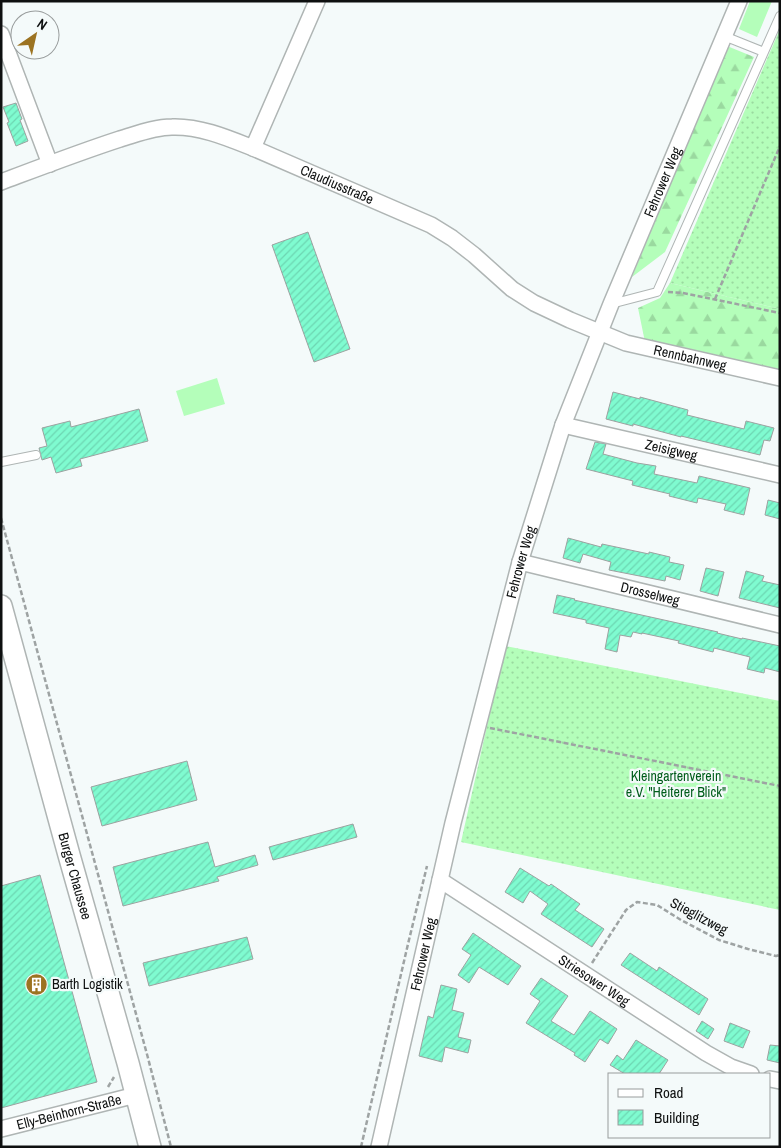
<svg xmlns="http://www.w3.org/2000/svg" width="781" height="1148" viewBox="0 0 781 1148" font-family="'Archivo Narrow',sans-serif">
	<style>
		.green { fill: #b4feba }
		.forest { fill: url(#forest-firs) }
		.garden { fill: url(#garden-dots) }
		.building { fill: url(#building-hatch); stroke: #9ca2a0 }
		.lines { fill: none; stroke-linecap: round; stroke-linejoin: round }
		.service-casing { stroke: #afb5b4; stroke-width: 10 }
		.minor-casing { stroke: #afb5b4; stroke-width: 18 }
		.secondary-casing { stroke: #afb5b4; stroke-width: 24 }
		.path { stroke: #9ea3a3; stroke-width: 2.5; stroke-dasharray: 5 2.5; stroke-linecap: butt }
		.service { stroke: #fff; stroke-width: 8 }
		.minor { stroke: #fff; stroke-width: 15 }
		.secondary { stroke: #fff; stroke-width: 21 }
		.labels { text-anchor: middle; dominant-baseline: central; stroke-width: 4.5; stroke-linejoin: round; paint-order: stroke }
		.street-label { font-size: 14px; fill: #0e1010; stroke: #f4fafa }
		.park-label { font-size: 14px; fill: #005d1b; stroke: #f4fafa }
		.poi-label { font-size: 14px; fill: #0e1010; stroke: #f4fafa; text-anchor: start }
	</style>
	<defs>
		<pattern id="forest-firs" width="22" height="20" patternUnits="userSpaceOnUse" patternTransform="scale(1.25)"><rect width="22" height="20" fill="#b4feba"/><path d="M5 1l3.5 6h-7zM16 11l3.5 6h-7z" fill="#9ad99f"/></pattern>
		<pattern id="garden-dots" width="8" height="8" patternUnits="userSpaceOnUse" patternTransform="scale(1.25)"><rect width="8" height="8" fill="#b4feba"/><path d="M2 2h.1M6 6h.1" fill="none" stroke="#9ad99f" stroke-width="1.8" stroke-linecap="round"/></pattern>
		<pattern id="building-hatch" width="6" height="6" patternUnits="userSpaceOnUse" patternTransform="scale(1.25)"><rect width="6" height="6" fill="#7ffbd0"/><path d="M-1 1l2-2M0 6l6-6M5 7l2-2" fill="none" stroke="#6dd6b2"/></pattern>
	</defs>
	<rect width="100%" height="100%" fill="#f4fafa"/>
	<path class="green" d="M 750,1 L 772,1 L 757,37 L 739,29 Z
		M 217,378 L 225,404 L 184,416 L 176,391 Z"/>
	<path class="forest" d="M 727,46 L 754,57 L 665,252 L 632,277 Z
		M 670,283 L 780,309 L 780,371 L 645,342 L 638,308 L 660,298 Z"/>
	<path class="garden" d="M 780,29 L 780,309 L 670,283 Z
		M 505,646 L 780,701 L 780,910 L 461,842 Z"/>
	<path class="building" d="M 16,103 L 22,119 L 20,120 L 28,141 L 16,146 L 7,123 L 9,122 L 3,107 Z
		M 308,232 L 350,349 L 314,362 L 272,245 Z
		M 613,392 L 640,399 L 640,397 L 688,410 L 687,415 L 736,427 L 744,429 L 746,421 L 774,428 L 770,441 L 764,440 L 760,455 L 681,436 L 681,437 L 633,424 L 633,426 L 606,419 Z
		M 139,409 L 148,441 L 80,459 L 82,466 L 56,473 L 51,457 L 42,460 L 39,448 L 47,446 L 42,428 L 70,421 L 71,427 Z
		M 595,442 L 606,444 L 603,454 L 637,463 L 656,466 L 654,474 L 697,483 L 699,476 L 750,488 L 744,515 L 724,510 L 726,504 L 698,498 L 697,503 L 669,496 L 670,494 L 632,485 L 633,481 L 586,469 Z
		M 768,500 L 780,503 L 780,519 L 765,515 Z
		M 568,538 L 601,547 L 602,544 L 649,554 L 649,552 L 670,557 L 669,562 L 684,565 L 680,580 L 666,576 L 665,581 L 609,570 L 611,562 L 583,554 L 580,563 L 563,558 Z
		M 706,568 L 724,572 L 718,596 L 700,591 Z
		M 746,571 L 764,576 L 762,581 L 780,585 L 780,608 L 739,598 Z
		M 557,595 L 575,599 L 574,600 L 718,632 L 717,633 L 742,639 L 742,638 L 780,646 L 780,672 L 765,668 L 764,673 L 747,669 L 750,657 L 714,648 L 713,652 L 678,643 L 679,641 L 642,633 L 642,634 L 633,632 L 631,637 L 620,635 L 617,652 L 605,649 L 609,628 L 586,623 L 586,620 L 553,613 Z
		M 187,761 L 197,800 L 102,826 L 91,787 Z
		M 353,824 L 357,837 L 273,860 L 269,847 Z
		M 208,842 L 215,867 L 255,855 L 258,865 L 217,877 L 219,881 L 123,906 L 113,867 Z
		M 520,868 L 549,886 L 551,884 L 580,904 L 575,910 L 604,929 L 592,947 L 541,914 L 548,904 L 530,891 L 523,903 L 505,892 Z
		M 40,875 L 97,1082 L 1,1108 L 1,886 Z
		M 473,933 L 521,966 L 508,985 L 479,967 L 469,983 L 458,975 L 471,955 L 462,949 Z
		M 247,937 L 253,959 L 149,986 L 143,963 Z
		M 630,953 L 657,971 L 659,967 L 708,999 L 699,1015 L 621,965 Z
		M 541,978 L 568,996 L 551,1021 L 574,1035 L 590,1011 L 617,1029 L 608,1044 L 600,1039 L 585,1062 L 574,1055 L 575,1053 L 526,1023 L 540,1001 L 530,994 Z
		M 441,985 L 457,989 L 452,1010 L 464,1013 L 458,1037 L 471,1040 L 468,1053 L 445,1047 L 442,1062 L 419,1056 L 428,1016 L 433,1018 Z
		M 702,1021 L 714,1029 L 708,1039 L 696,1031 Z
		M 730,1023 L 750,1031 L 743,1048 L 724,1041 Z
		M 636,1040 L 668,1060 L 659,1074 L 625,1074 L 610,1065 L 617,1055 L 623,1060 Z
		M 770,1045 L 780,1046 L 780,1063 L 767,1060 Z"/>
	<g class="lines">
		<defs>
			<path id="service" d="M 724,36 L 764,52
				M 611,304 L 657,292 L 780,16
				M 1,462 L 36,455"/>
			<g id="minor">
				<path d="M 1,34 L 50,164"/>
				<path d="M 253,148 L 317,1"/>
				<path id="s1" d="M 1,182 C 41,167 80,152 120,139 C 137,134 154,127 172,127 C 200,126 228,138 253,148 L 431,225 L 452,238 L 474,255 L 512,289 L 534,303 L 570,320 L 626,343 L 780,378"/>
				<path id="s2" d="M 563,425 L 780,475"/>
				<path id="s3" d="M 520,562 L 780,625"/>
				<path id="s4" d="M 440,880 L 706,1053 L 731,1067 L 751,1074"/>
				<path d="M 770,1079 L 780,1081"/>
				<path id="s5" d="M 1,1129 L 136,1095"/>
				<path id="s6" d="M 379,1147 L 453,823 L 520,562 L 563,425 L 611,304 L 739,1"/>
			</g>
			<g id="secondary">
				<path id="s7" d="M 1,606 L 69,855 L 128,1063 L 150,1147"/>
			</g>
		</defs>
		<use href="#service" class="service-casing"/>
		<use href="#minor" class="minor-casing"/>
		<use href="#secondary" class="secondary-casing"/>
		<path class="path" d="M 668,292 L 683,293 L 780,313
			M 715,299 L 780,146
			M 1,518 L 148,1058 L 171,1147
			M 490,728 L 780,786
			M 592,963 L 626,910 L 637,902 L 657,905 L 681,920 L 719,940 L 748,949 L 776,956 L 780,955
			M 108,1087 L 114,1077
			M 361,1147 L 408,944 L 427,866"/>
		<use href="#service" class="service"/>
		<use href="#minor" class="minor"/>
		<use href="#secondary" class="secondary"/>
	</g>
	<defs>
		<symbol id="building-disc" viewBox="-11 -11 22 22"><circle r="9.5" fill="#9c7321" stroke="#f4fafa"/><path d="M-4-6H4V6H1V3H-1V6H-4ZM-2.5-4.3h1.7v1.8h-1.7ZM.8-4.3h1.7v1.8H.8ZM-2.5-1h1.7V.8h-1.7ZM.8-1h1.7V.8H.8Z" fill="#fff"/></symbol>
	</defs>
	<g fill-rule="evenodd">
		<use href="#building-disc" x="24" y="972" width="25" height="25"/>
	</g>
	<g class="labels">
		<g class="street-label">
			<text stroke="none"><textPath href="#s6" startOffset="1008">Fehrower Weg</textPath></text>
			<text stroke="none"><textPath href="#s1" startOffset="356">Claudiusstraße</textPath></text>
			<text stroke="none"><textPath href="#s1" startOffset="754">Rennbahnweg</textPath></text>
			<text stroke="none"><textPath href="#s2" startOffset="111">Zeisigweg</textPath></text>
			<text stroke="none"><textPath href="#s6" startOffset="602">Fehrower Weg</textPath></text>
			<text stroke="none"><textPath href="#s3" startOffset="134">Drosselweg</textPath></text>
			<text stroke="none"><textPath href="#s7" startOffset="280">Burger Chaussee</textPath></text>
			<text transform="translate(699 916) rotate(28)">Stieglitzweg</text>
			<text stroke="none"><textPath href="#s6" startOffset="198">Fehrower Weg</textPath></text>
			<text stroke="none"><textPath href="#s4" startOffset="184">Striesower Weg</textPath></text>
			<text stroke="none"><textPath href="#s5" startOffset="70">Elly-Beinhorn-Straße</textPath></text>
		</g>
		<g class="park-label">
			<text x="676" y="776">Kleingartenverein<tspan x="676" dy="16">e.V. "Heiterer Blick"</tspan></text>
		</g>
		<g class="poi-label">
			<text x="52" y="984">Barth Logistik</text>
		</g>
	</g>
	<rect width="781" height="1148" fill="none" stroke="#0e1010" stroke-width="5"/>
	<rect x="608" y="1073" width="162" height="65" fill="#f4fafa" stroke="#989c9c"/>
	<rect x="618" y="1089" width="25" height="8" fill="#ffffff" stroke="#989c9c"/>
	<text x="654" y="1098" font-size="15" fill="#0e1010">Road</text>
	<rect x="618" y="1110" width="25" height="15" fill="url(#building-hatch)" stroke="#989c9c"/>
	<text x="654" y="1123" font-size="15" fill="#0e1010">Building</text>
	<g transform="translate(35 35) rotate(34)"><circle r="24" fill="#f4fafa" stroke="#989c9c"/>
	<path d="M0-4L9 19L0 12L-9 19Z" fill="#9c7321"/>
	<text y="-8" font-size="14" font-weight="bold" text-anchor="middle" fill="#0e1010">N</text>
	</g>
</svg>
